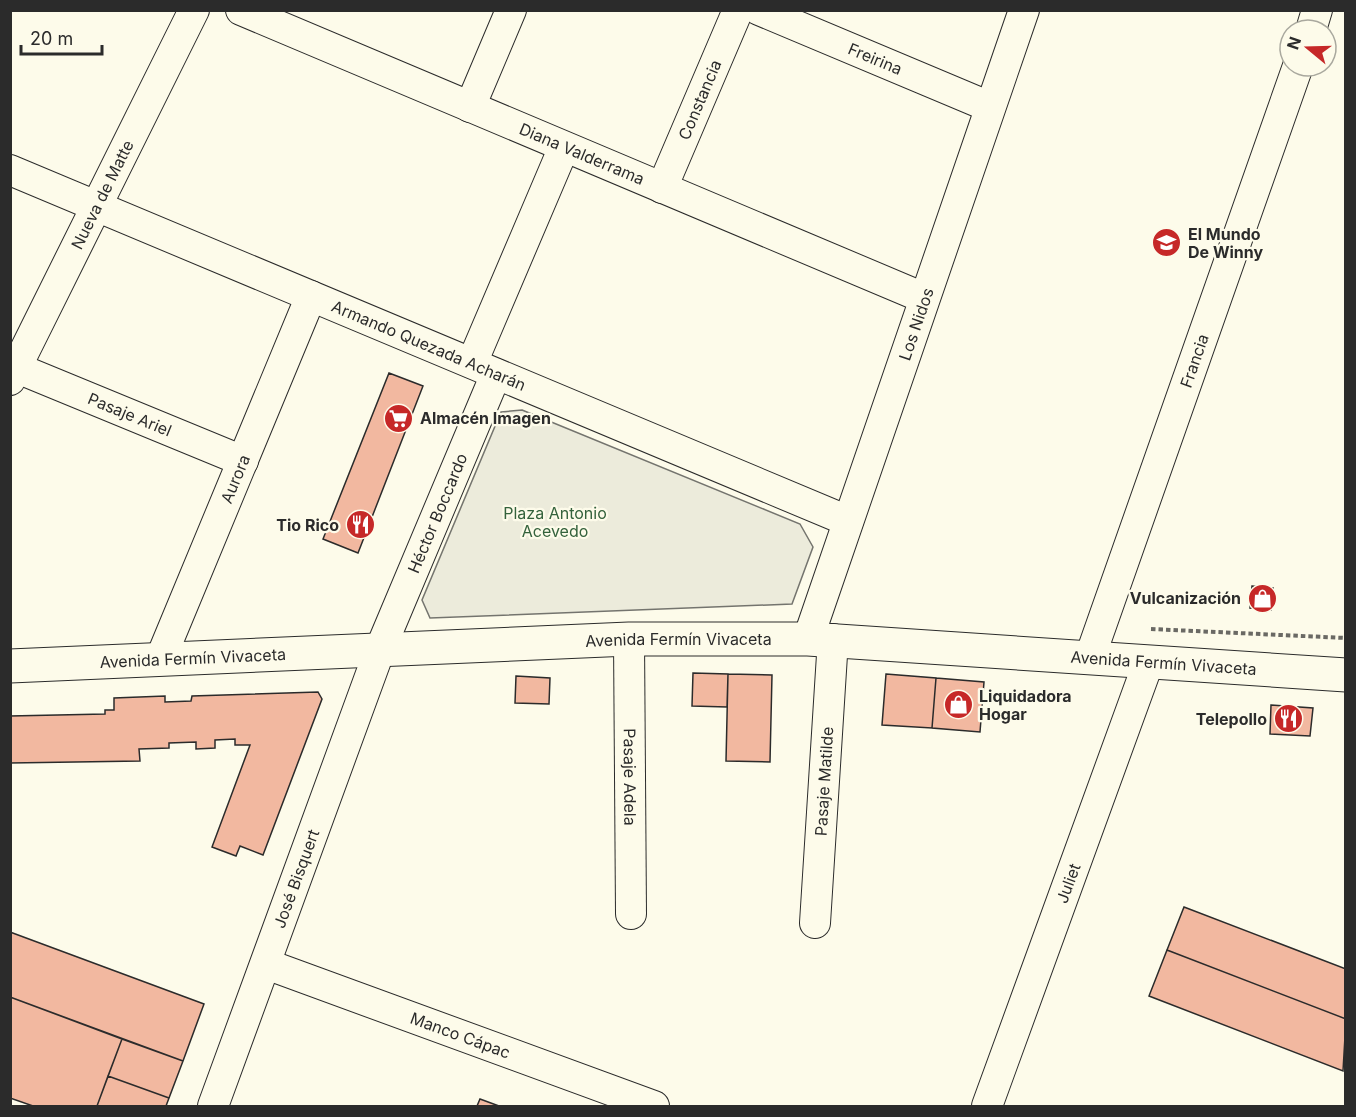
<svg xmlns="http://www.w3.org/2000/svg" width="1356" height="1117" viewBox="0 0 1356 1117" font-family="Inter,sans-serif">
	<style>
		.green { fill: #ecebdb; stroke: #74746e; stroke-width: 1.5 }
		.building { fill: #f2b8a0; stroke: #2b2b2b; stroke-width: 1.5 }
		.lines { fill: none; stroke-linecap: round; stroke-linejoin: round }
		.minor-casing { stroke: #2b2b2b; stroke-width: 32 }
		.major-casing { stroke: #2b2b2b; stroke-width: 35 }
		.path { stroke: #6a6964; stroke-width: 4; stroke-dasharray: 4.5 3; stroke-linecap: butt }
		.minor { stroke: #fdfbea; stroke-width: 30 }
		.major { stroke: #fdfbea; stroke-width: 33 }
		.labels { text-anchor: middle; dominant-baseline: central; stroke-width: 4.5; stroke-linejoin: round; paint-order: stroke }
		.street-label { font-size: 16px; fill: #2b2b2b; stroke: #fdfbea }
		.poi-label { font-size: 16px; font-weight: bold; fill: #2b2b2b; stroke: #fdfbea; text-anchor: start }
		.park-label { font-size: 16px; fill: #34623c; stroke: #fdfbea }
	</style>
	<rect width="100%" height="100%" fill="#fdfbea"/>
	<path class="green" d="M 522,410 L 800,524 L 813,547 L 792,604 L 430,618 L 422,600 L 501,412 Z"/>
	<path class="building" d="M 389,373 L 423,386 L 358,553 L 323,539 Z
		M 1252,586 L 1273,588 L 1271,610 L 1250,608 Z
		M 693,673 L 728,674 L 727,707 L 692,706 Z
		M 728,674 L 772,675 L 770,762 L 726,761 Z
		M 886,674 L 936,678 L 932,728 L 882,725 Z
		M 516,676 L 550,678 L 549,704 L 515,703 Z
		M 936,678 L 984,682 L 980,732 L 932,728 Z
		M 318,692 L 322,699 L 263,855 L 240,846 L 236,856 L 212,847 L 250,745 L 235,745 L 235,739 L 215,740 L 215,748 L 196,749 L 196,742 L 169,743 L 169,748 L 139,749 L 140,761 L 10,763 L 10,716 L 105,714 L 105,710 L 114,710 L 114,698 L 165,696 L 165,702 L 191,701 L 192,696 Z
		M 1271,705 L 1313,708 L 1310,736 L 1270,734 Z
		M 1184,907 L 1346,969 L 1346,1019 L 1167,950 Z
		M 10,932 L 204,1004 L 183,1061 L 10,997 Z
		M 1167,950 L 1346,1019 L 1343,1071 L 1149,996 Z
		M 10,997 L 122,1039 L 97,1106 L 33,1106 L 10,1098 Z
		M 122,1039 L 183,1061 L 169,1098 L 108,1076 Z
		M 108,1076 L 169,1098 L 166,1106 L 97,1106 Z
		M 480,1099 L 499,1106 L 477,1106 Z"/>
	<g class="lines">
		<defs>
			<g id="minor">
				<path id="s1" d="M 241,10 L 924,298"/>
				<path id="s2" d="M 759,10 L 990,107"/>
				<path d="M 1311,30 L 1317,10"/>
				<path d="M 470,107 L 511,10"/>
				<path id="s3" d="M 10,170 L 848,521"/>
				<path id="s4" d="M 662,188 L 738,10"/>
				<path d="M 472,363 L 564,147"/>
				<path id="s5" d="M 17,368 L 243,461"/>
				<path id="s6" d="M 10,380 L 194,10"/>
				<path id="s7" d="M 629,639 L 631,914"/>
				<path id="s8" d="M 808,639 L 1024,10"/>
				<path id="s9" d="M 1090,657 L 1298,66"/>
				<path id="s10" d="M 160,660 L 311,296"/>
				<path id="s11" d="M 815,923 L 833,639"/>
				<path id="s12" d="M 266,964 L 654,1106"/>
				<path id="s13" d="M 213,1106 L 379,652 L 496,374"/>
				<path id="s14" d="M 987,1106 L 1149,661"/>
			</g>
			<g id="major">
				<path id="s15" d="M 10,666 L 629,639 L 808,639 L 1346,675"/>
			</g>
		</defs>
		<use href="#minor" class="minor-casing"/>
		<use href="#major" class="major-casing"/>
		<path class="path" d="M 1151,629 L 1346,638"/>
		<use href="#minor" class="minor"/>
		<use href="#major" class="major"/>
	</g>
	<defs>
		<symbol id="school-disc" viewBox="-11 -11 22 22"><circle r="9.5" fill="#c62828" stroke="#fdfbea"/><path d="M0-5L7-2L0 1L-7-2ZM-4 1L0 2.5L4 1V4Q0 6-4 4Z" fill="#fff"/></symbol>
		<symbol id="supermarket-disc" viewBox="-11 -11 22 22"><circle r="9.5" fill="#c62828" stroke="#fdfbea"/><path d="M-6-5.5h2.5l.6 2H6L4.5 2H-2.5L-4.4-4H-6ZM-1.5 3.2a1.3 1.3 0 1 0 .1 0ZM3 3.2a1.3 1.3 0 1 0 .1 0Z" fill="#fff"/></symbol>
		<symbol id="restaurant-disc" viewBox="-11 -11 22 22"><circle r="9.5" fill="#c62828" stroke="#fdfbea"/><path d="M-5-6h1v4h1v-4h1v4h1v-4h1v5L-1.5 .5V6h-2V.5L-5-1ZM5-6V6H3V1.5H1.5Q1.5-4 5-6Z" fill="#fff"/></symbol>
		<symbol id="shop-disc" viewBox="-11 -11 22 22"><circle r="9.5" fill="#c62828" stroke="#fdfbea"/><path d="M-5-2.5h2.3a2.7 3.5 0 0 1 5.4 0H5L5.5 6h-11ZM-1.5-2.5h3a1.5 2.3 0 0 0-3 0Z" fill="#fff"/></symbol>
	</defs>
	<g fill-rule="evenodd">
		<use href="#school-disc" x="1150" y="226" width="33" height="33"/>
		<use href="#supermarket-disc" x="382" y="402" width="33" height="33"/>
		<use href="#restaurant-disc" x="344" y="508" width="33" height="33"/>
		<use href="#shop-disc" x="1246" y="582" width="33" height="33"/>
		<use href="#shop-disc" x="942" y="688" width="33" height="33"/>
		<use href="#restaurant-disc" x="1272" y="702" width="33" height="33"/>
	</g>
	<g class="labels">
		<g class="street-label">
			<text stroke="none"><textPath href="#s2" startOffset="126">Freirina</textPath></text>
			<text stroke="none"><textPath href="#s4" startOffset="96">Constancia</textPath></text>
			<text stroke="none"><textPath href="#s1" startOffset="370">Diana Valderrama</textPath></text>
			<text stroke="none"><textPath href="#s6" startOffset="207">Nueva de Matte</textPath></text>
			<text stroke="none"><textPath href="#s8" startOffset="333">Los Nidos</textPath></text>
			<text stroke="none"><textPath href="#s3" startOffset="454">Armando Quezada Acharán</textPath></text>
			<text stroke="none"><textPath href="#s9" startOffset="314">Francia</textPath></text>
			<text stroke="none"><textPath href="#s5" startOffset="122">Pasaje Ariel</textPath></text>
			<text stroke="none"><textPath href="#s10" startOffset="196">Aurora</textPath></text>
			<text stroke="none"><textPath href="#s13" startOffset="634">Héctor Boccardo</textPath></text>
			<text stroke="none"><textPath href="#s15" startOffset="669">Avenida Fermín Vivaceta</textPath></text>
			<text stroke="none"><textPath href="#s15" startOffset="183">Avenida Fermín Vivaceta</textPath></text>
			<text stroke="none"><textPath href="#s15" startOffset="1155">Avenida Fermín Vivaceta</textPath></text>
			<text stroke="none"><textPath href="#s7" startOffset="138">Pasaje Adela</textPath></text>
			<text stroke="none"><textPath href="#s11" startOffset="142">Pasaje Matilde</textPath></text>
			<text stroke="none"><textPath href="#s13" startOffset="242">José Bisquert</textPath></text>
			<text stroke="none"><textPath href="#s14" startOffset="237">Juliet</textPath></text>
			<text stroke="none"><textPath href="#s12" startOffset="207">Manco Cápac</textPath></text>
		</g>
		<g class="poi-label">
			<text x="1188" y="234">El Mundo<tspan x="1188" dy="18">De Winny</tspan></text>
			<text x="420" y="418">Almacén Imagen</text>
			<text x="339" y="525" text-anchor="end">Tio Rico</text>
			<text x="1241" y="598" text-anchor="end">Vulcanización</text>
			<text x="979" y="696">Liquidadora<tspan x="979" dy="18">Hogar</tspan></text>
			<text x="1267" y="719" text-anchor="end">Telepollo</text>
		</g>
		<g class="park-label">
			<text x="555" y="513">Plaza Antonio<tspan x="555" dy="18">Acevedo</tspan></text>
		</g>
	</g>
	<rect width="1356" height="1117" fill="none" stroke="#2b2b2b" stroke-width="24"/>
	<g transform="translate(1308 48) rotate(289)"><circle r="28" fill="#fdfbea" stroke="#a9a89e" stroke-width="1.5"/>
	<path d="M0-4.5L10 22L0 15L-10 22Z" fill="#c62828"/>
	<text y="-9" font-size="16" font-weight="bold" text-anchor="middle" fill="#2b2b2b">N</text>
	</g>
	<path d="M21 45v9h81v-9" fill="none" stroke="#2b2b2b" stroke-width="3"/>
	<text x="30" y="45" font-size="18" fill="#2b2b2b" stroke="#fdfbea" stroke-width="4.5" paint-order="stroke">20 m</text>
</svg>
